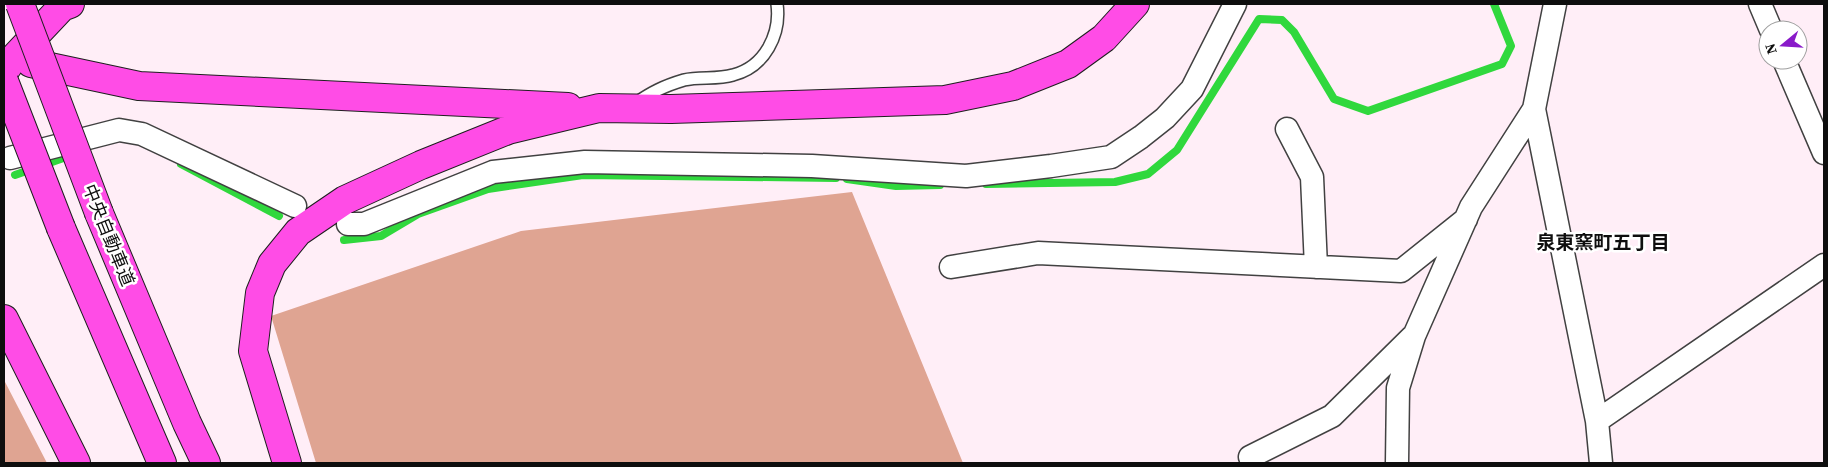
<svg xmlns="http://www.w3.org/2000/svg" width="1828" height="467" viewBox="0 0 1828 467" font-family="'Source Serif 4','Noto Sans JP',serif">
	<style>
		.forest { fill: #dfa492 }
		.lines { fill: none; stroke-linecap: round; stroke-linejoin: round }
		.stream { stroke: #30d83d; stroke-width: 8 }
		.lane-casing { stroke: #414141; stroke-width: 14 }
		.street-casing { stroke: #414141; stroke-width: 25 }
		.highway-casing { stroke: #1f1f1f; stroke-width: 30 }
		.lane { stroke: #fff; stroke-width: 11 }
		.street { stroke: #fff; stroke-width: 22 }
		.highway { stroke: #ff4ce6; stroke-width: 28 }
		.highway-bridge-casing { stroke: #1f1f1f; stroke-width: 30; stroke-linecap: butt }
		.highway-bridge { stroke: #ff4ce6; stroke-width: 28 }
		.labels { text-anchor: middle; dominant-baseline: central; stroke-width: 5; stroke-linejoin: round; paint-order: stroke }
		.street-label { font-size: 18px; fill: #0e0e0e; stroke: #fff }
		.neighbourhood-label { font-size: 19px; font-weight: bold; fill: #0e0e0e; stroke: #fff }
	</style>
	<rect width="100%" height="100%" fill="#ffeef7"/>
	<path class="forest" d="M 852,192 L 963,463 L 316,463 L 271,316 L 521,231 Z
		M 4,380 L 47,463 L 4,463 Z"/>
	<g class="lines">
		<path class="stream" d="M 181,164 L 279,216
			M 15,175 L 72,155
			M 847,179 L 896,186 L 940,185
			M 986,184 L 1115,182 L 1148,174 L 1177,150 L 1259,19 L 1282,20 L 1294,32 L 1334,99 L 1368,111 L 1502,64 L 1511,46 L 1494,4
			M 344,240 L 381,236 L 418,214 L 488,189 L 583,175 L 836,178"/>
		<defs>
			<path id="lane" d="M 636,103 C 652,92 664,86 684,80 C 699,76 717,80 733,75 C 765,67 781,34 777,4"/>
			<path id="street" d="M 1555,4 L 1534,109 L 1597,421 L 1601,463
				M 1760,4 L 1771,30
				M 1784,60 L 1824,153
				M 1287,129 L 1312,177 L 1316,267
				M 10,158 L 119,130 L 142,134 L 295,206
				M 348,224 L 364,224 L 493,172 L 585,162 L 812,166 L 966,176 L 1051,166 L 1111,157 L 1141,137 L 1165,118 L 1192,89 L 1235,4
				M 951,267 L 1038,253 L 1401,271 L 1466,219
				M 1597,421 L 1824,265
				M 1250,457 L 1332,416 L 1412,337
				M 1397,463 L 1398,388 L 1414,336 L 1471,207 L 1534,109"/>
			<path id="highway" d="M 31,63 L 139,86 L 568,107
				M 4,72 L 12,60 L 62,7 L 70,4
				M 99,213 L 187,423 L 206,463
				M 61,228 L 162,463
				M 4,319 L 76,463
				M 287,463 L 253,351 L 260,293 L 272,264 L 298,232 L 345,200 L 421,165 L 508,130 L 599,108 L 671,109 L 945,100 L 1013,86 L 1068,64 L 1104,38 L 1135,4"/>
		</defs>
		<use href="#lane" class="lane-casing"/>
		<use href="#street" class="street-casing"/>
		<use href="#highway" class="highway-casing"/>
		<use href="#lane" class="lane"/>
		<use href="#street" class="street"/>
		<use href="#highway" class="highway"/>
		<defs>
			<path id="highway-bridge" d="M 20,4 L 99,213
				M 4,81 L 61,228"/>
		</defs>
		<use href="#highway-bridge" class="highway-bridge-casing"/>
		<use href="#highway-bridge" class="highway-bridge"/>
	</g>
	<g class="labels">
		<g class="street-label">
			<text transform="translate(109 235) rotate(68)">中央自動車道</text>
		</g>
		<g class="neighbourhood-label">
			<text x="1603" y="242">泉東窯町五丁目</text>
		</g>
	</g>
	<rect width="1828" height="467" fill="none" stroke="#0e0e0e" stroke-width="10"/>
	<g transform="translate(1783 45) rotate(252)"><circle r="24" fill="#ffffff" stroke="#9f9f9f"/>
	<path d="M0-4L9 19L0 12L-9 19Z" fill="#891ac9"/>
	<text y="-8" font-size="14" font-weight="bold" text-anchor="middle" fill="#0e0e0e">N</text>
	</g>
</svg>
